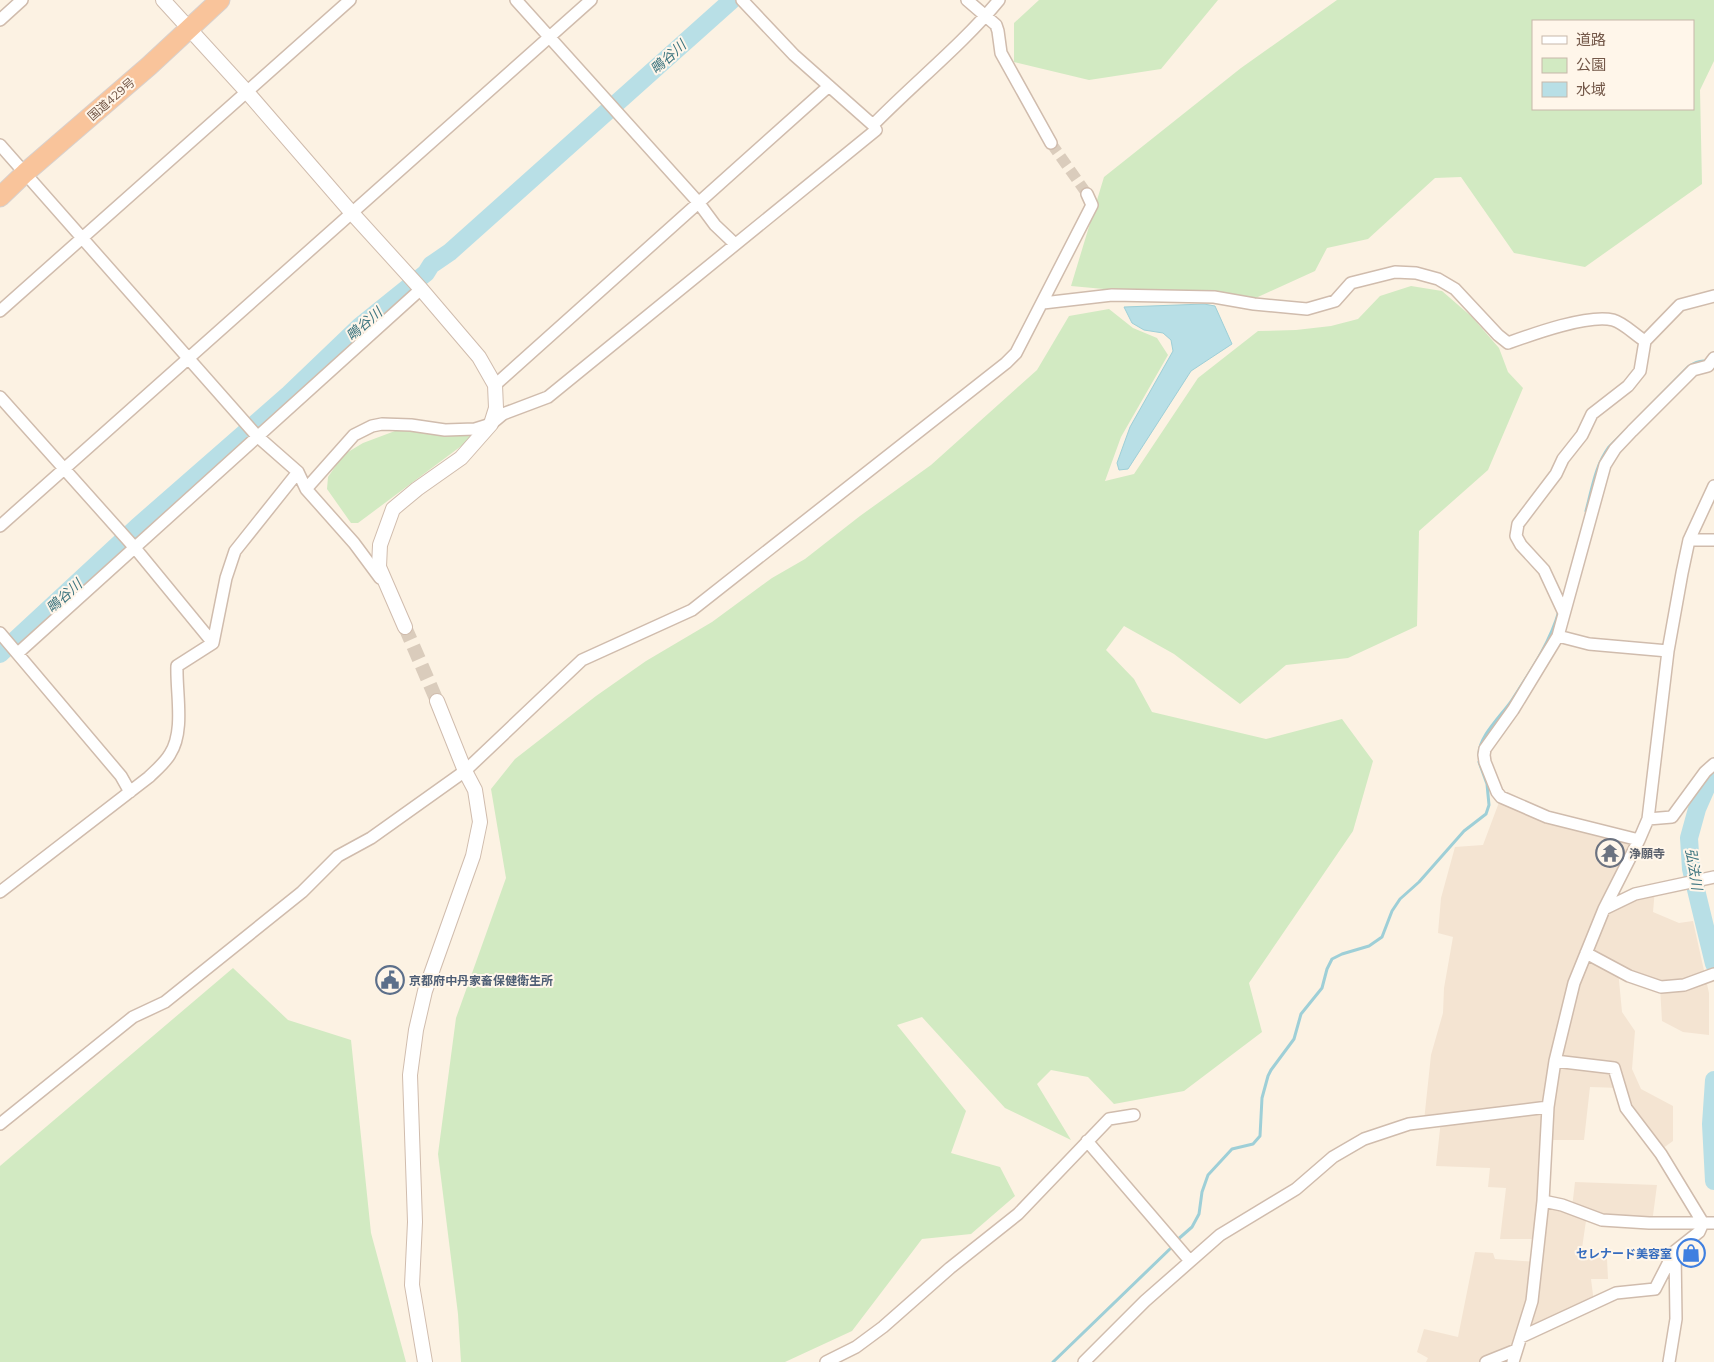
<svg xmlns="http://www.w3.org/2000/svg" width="1714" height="1362" viewBox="0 0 1714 1362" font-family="Mulish,'Noto Sans JP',sans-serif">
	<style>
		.residential { fill: #f4e4d2 }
		.green { fill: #d2eac2; fill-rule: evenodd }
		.water { fill: #b8dfe6; stroke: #9ecfd7 }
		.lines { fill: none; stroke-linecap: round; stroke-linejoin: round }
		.stream { stroke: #9ecfd7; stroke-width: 3 }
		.river { stroke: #b8dfe6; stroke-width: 18 }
		.minor-tunnel { stroke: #daccbc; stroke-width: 11; stroke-dasharray: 11 5.5; stroke-linecap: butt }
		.tertiary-tunnel { stroke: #daccbc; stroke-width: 14; stroke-dasharray: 14 7; stroke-linecap: butt }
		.minor-casing { stroke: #d0bcad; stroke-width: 14 }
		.tertiary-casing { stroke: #d0bcad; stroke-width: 16 }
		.trunk-casing { stroke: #d8d0cc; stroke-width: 21 }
		.minor { stroke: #fff; stroke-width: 11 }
		.tertiary { stroke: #fff; stroke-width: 14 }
		.trunk { stroke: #f9c49b; stroke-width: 19 }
		.labels { text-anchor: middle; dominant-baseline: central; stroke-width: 4; stroke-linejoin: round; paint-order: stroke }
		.street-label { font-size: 12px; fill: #745849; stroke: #fff6ea }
		.worship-label { font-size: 12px; font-weight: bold; fill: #5b616d; stroke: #fff6ea; text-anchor: start }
		.service-label { font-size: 12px; font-weight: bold; fill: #4e5e75; stroke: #fff6ea; text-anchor: start }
		.shop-label { font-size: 12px; font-weight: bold; fill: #366cbe; stroke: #fff6ea; text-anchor: end }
		.water-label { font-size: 14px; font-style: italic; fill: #407781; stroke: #fff6ea }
	</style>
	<rect width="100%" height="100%" fill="#fcf2e3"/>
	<path class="residential" d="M 1501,797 L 1639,840 L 1604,909 L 1655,889 L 1653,912 L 1679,923 L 1693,921 L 1709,993 L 1709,1035 L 1683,1032 L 1662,1021 L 1660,987 L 1618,970 L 1622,1012 L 1635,1031 L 1632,1069 L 1641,1089 L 1673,1106 L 1673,1141 L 1659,1151 L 1620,1088 L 1590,1087 L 1584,1140 L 1546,1140 L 1543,1201 L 1572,1208 L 1575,1182 L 1657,1185 L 1652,1223 L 1587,1214 L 1581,1255 L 1607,1259 L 1608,1279 L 1591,1279 L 1594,1303 L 1521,1337 L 1516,1350 L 1486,1362 L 1426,1362 L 1428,1358 L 1417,1352 L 1424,1329 L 1458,1337 L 1475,1252 L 1493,1253 L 1495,1259 L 1537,1262 L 1539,1239 L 1500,1239 L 1506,1188 L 1488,1187 L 1490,1168 L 1436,1166 L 1441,1120 L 1424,1121 L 1431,1055 L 1443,1013 L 1444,988 L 1453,937 L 1438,933 L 1441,898 L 1455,847 L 1483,845 Z"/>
	<path class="green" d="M 1039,0 L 1218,0 L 1161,69 L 1089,80 L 1014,62 L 1014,23 Z
		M 1337,0 L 1714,0 L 1714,61 L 1700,90 L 1702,184 L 1585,267 L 1514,253 L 1461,177 L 1435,178 L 1368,239 L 1327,248 L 1315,271 L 1247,302 L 1071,286 L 1104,177 L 1241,68 ZM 1533,21 L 1693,21 L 1693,109 L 1533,109 Z
		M 1411,286 L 1442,291 L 1472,317 L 1499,348 L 1508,372 L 1523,388 L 1488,470 L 1419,531 L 1417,626 L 1348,658 L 1286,665 L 1240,704 L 1174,654 L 1124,626 L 1106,650 L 1134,679 L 1152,712 L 1266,739 L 1342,719 L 1373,761 L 1353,831 L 1249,983 L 1262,1032 L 1184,1091 L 1114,1104 L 1088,1077 L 1051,1070 L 1037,1084 L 1071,1140 L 1005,1108 L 922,1017 L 897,1025 L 966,1111 L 951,1153 L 1000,1167 L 1015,1196 L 971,1234 L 922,1239 L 852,1331 L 785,1362 L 461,1362 L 458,1314 L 438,1154 L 456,1018 L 506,878 L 491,789 L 515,759 L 596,696 L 646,661 L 712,622 L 772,578 L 805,559 L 860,516 L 931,465 L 1037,370 L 1069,316 L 1109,309 L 1133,328 L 1157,338 L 1168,355 L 1121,437 L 1105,481 L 1134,474 L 1198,378 L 1258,331 L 1296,330 L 1331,326 L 1358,319 L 1380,296 Z
		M 403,428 L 470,433 L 472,438 L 358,523 L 351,523 L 327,489 L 328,477 L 343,455 L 363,443 Z
		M 233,968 L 288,1020 L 351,1040 L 371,1233 L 406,1362 L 0,1362 L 0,1166 Z"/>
	<path class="water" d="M 1204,304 L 1215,306 L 1232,344 L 1191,371 L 1128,469 L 1119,470 L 1117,463 L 1130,427 L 1173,351 L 1171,340 L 1163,333 L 1144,330 L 1132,323 L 1124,307 Z"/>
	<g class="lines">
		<path class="stream" d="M 1586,511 C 1592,489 1595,466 1609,447 L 1688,367 C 1694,363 1701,359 1708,362
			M 1479,755 C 1478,737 1502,715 1512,700 C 1530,672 1550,643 1559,611
			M 1176,1241 L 1192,1227 L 1199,1214 L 1202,1192 L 1208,1175 L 1232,1149 L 1253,1144 L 1260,1136 L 1262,1098 L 1268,1076 L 1271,1070 L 1294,1039 L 1301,1014 L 1322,988 L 1327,969 L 1332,959 L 1342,954 L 1369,946 L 1382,937 L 1392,911 L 1400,899 L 1419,882 L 1464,831 L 1486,814 L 1489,805 L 1487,784 L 1479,762
			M 1053,1362 L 1173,1246"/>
		<path class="river" d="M 0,654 L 137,527 L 289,394 L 360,326 L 426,273 L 431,265 L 450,252 L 732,0
			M 1714,777 L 1707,786 L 1697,809 L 1689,838 L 1691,869 L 1714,964
			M 1714,1080 L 1711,1124 L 1714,1181"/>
		<path class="minor-tunnel" d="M 1051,143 L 1087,194"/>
		<path class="tertiary-tunnel" d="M 405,627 L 437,701"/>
		<defs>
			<path id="minor" d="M 516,0 L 698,202 L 715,225 L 735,244
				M 967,0 L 996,25 L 998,31 L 1001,53 L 1051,143
				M 0,20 L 22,0
				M 873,125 C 914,83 963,44 999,0
				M 0,145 L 257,436 L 298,472 L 306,489 L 354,543 L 380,578
				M 1043,303 L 1112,295 L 1214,297 L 1254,304 L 1307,309 L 1335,301 L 1351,283 L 1395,272 L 1416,273 L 1438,279 L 1455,289 L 1498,335 L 1508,343 C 1533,334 1588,314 1613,320 C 1624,323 1635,335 1645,341
				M 0,311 L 350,0
				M 495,385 L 829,86
				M 0,397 L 135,548 L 213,643
				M 306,489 L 354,435 L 372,426 L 382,424 L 411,425 L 445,430 L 475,429 L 491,424 L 503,414 L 548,397 L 876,130 L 873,125 L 794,55 L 742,0
				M 0,526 L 591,0
				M 1689,540 L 1714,540
				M 1564,613 L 1544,570 L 1521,545 L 1516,536 L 1518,524 L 1556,474 L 1563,459 L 1582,435 L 1592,414 L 1628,386 L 1640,371 L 1645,341 L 1680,305 L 1714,296
				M 0,633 L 121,776 L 130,792
				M 1558,636 L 1589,644 L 1668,651
				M 18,653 L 421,289
				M 1648,819 L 1672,817 L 1705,772 L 1714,764
				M 1639,840 L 1547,817 L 1501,797 L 1497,792 L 1485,762 L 1484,755 L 1485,749 L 1513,710 L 1558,636 L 1605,465 L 1615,449 L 1632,431 L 1693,370 L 1708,366 L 1714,358
				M 0,892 L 149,777 C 156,770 165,763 170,754 C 185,731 176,693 177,666 L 213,643 L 226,578 L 235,551 L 298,472
				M 1604,909 L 1639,840 L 1648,819 L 1668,651 L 1682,573 L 1689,540 L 1714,486
				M 1586,953 L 1629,976 L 1661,987 L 1684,985 L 1714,974
				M 1555,1061 L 1614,1068 L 1626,1108 L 1661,1154 L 1703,1223 L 1699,1232 L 1675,1251 L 1676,1319 L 1669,1362
				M 0,1124 L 133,1017 L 165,1002 L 302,892 L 338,856 L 371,838 L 465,771 L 582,660 L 692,610 L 1006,363 L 1016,353 L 1092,205 L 1087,194
				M 1087,1141 L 1190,1261
				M 1543,1201 L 1562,1205 L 1602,1220 L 1649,1223 L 1714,1223
				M 1521,1337 L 1616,1293 L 1655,1289 L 1674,1252
				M 826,1362 L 856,1347 L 883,1327 L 950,1268 L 1018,1214 L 1109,1119 L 1134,1115
				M 1084,1362 L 1145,1301 L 1220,1235 L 1296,1189 L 1333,1157 L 1364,1139 L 1409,1124 L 1548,1107
				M 1486,1362 L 1516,1350
				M 1513,1362 L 1532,1301 L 1543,1201 L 1548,1107 L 1555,1061 L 1574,983 L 1604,909 L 1635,894 L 1714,877"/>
			<path id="tertiary" d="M 163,0 L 247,92 L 351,212 L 421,289 L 479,357 L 495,385 L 496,408 L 491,424 L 461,458 L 417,489 L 393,509 L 380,545 L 379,567 L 405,627
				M 425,1362 L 412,1285 L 415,1222 L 410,1075 L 416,1030 L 425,991 L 473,856 L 480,822 L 475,790 L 465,771 L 437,701"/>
			<path id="trunk" d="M 0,197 L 25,173 L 149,66 L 220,0"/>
		</defs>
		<use href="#minor" class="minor-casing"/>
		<use href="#tertiary" class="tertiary-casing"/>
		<use href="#trunk" class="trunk-casing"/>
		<use href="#minor" class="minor"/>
		<use href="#tertiary" class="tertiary"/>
		<use href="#trunk" class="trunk"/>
	</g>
	<defs>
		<symbol id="temple-ring" viewBox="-11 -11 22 22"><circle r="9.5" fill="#fff6ea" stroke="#6b7280" stroke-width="1.5"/><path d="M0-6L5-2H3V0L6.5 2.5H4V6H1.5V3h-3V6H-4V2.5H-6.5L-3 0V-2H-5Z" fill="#6b7280"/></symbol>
		<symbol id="civic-ring" viewBox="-11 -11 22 22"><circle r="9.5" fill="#fff6ea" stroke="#5c6f8a" stroke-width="1.5"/><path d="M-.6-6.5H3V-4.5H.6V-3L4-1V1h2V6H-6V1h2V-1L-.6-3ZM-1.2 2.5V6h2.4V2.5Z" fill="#5c6f8a"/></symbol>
		<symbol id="shop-ring" viewBox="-11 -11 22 22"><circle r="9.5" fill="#fff6ea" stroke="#3f7fe0" stroke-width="1.5"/><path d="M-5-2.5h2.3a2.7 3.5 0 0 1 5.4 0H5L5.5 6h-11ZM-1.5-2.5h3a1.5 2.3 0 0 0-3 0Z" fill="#3f7fe0"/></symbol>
	</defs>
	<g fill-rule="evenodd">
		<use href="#temple-ring" x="1594" y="837" width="32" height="32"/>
		<use href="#civic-ring" x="374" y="964" width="32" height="32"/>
		<use href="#shop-ring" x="1675" y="1237" width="32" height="32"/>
	</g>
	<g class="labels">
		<g class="street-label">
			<text transform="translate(111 99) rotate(-41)">国道429号</text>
		</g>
		<g class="worship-label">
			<text x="1629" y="853">浄願寺</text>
		</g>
		<g class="service-label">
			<text x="409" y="980">京都府中丹家畜保健衛生所</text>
		</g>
		<g class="shop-label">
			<text x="1672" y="1253">セレナード美容室</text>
		</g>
		<g class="water-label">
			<text transform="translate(668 57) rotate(-42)">鴫谷川</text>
			<text transform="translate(364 324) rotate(-41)">鴫谷川</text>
			<text transform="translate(64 596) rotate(-42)">鴫谷川</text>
			<text transform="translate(1694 869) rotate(81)">弘法川</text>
		</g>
	</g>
	<rect x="1532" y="20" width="162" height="90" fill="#fff6ea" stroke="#c7b7aa"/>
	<rect x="1542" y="36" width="25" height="8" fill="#ffffff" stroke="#c7b7aa"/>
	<text x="1576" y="45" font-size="15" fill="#745849">道路</text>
	<rect x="1542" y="58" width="25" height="15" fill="#d2eac2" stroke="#c7b7aa"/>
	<text x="1576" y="70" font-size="15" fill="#745849">公園</text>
	<rect x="1542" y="82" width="25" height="15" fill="#b8dfe6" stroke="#c7b7aa"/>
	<text x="1576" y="95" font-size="15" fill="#745849">水域</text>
</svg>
